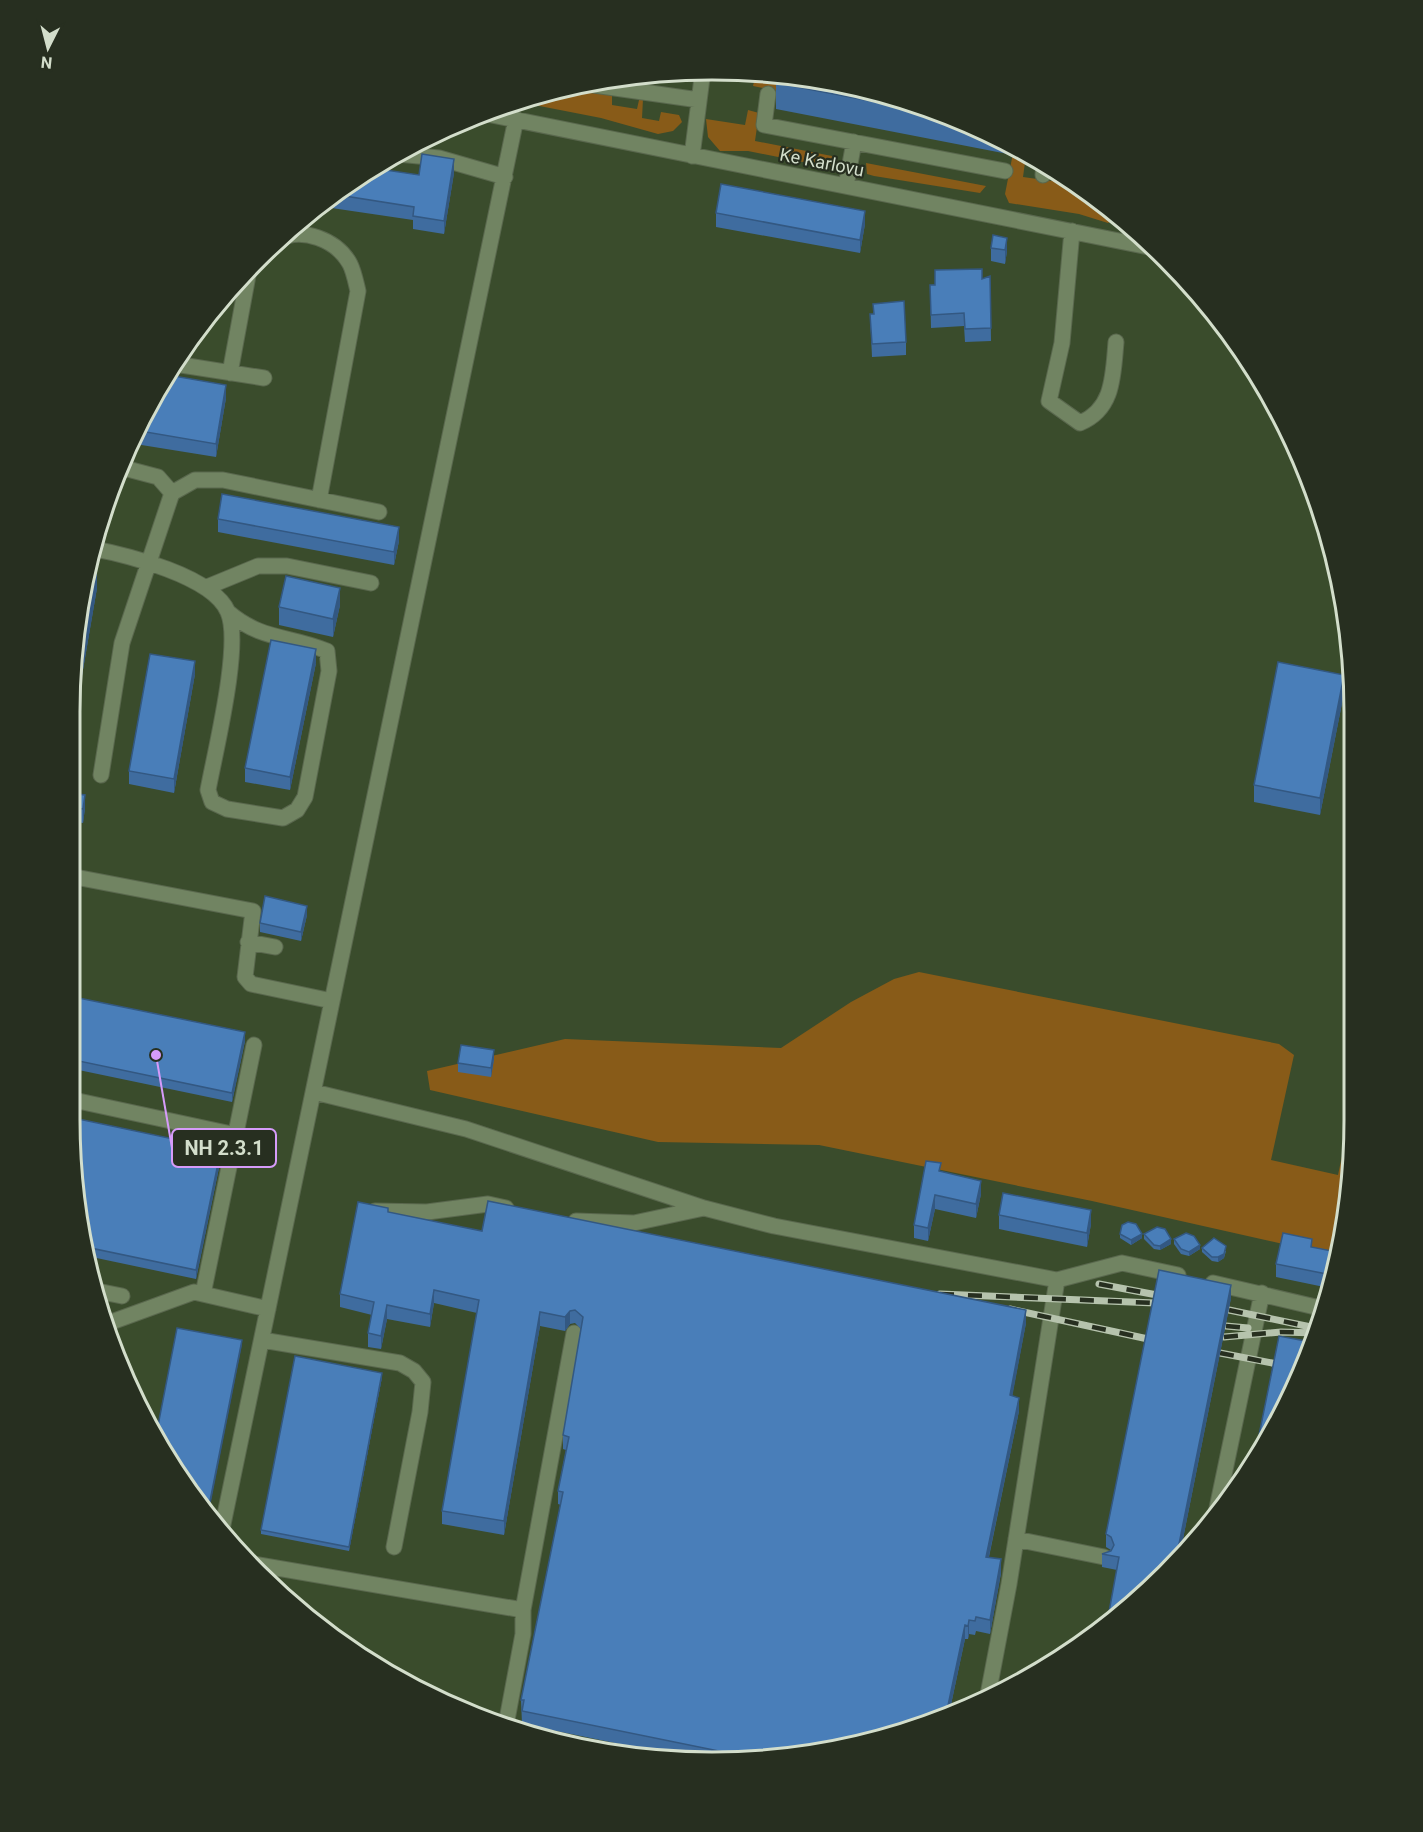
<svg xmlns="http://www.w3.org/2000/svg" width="1423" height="1832" viewBox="0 0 1423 1832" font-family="Roboto,sans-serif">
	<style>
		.green { fill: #885b18 }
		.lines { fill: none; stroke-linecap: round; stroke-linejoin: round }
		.minor-casing { stroke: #5a684e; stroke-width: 17 }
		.minor { stroke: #718462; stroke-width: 15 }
		.rail-casing { stroke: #b6c3ad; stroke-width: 7 }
		.rail { stroke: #272f20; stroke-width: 4.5; stroke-dasharray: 14; stroke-linecap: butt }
		.wall { fill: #3f6c9f }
		.shaded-wall { fill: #335882 }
		.building { fill: #497eb9; stroke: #335882; stroke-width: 1.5 }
		.labels { text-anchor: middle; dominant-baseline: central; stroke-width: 4.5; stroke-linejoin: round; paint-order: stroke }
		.street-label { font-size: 18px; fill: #d3decb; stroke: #272f20 }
		.rim { fill: none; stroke: #d3decb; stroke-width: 3 }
		.leader { fill: none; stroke: #d69bfa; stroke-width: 2 }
		.callout-dot { fill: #d69bfa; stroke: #272f20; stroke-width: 2 }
		.callout { fill: #272f20; stroke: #d69bfa; stroke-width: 2 }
		.callout-label { font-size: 20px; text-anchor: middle; font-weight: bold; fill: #d3decb }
	</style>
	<rect width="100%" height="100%" fill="#3a4c2c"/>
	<path class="green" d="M 756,73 L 837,81 L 778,91 L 753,86 Z
		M 564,88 L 612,95 L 612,105 L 637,109 L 639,100 L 643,99 L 642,118 L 659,121 L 661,112 L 679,115 L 682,122 L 673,131 L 658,134 L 601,118 L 519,102 Z
		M 748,110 L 759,113 L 755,141 L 837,157 L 835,163 L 828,167 L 748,151 L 720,151 L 708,137 L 706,119 L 745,125 Z
		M 1014,148 L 1026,155 L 1023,177 L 1059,182 L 1060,173 L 1118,218 L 1108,223 L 1079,214 L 1009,203 L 1005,194 Z
		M 866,163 L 986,186 L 980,193 L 874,176 L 867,174 Z
		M 919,972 L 1279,1044 L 1294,1055 L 1271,1160 L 1338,1175 L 1348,1128 L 1348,1205 L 1336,1256 L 1092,1201 L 819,1145 L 658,1142 L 430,1090 L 427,1071 L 565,1039 L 781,1048 L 851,1002 L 894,979 Z"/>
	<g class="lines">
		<defs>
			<path id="minor" d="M 580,83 L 699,100
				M 768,94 L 764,125 L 1005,171
				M 482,113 L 1154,248
				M 398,154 L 439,158 L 505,177
				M 692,156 L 703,70
				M 1043,175 L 1044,164
				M 846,186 L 854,142
				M 1072,231 L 1062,343 L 1049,401 L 1080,423 C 1114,409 1113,375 1116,342
				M 277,240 C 302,226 337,240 350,264 C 354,272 356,283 358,291 L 319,500
				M 175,364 L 264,378
				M 230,373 L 249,270
				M 120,467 L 158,477 L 172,493
				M 90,548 C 127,555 213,576 228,612 C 242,644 215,752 208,790 L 212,802 L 227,809 L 283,818 L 297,810 L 305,797 L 329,671 L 327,651 C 289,635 262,641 228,612
				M 207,587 L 258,566 L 287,566 L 371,583
				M 101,775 L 122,643 L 172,493 L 195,480 L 223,480 L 379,512
				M 70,876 L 253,911 L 245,977 L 251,984 L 332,1001
				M 248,942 L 275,947
				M 314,1092 L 466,1129 L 704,1208 L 774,1226 L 1057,1280 L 1122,1263 L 1178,1275
				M 69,1099 L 236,1135
				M 375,1211 L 427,1212 L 488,1204 L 506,1208
				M 576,1221 L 634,1223 L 704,1208
				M 1213,1283 L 1324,1309
				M 92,1290 L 122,1296
				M 203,1294 L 254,1045
				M 106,1324 L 194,1292 L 268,1309
				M 262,1340 L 400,1363 L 414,1371 L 423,1382 L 420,1412 L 394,1547
				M 1216,1513 L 1262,1293
				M 222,1529 L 516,119
				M 1016,1539 L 1104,1557
				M 248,1563 L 523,1610 L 523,1634 L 506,1725
				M 523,1610 L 574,1333
				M 987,1700 L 1009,1584 L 1057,1280"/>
		</defs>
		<use href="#minor" class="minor-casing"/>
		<use href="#minor" class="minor"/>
		<defs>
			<path id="rail" d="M 1099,1284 L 1157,1295
				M 940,1294 L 1155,1303
				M 1010,1309 L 1148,1339
				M 1229,1310 L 1311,1327
				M 1226,1326 L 1248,1328
				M 1224,1337 L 1281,1332 L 1317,1333
				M 1220,1353 L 1277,1364"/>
		</defs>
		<use href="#rail" class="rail-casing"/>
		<use href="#rail" class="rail"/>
	</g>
	<path class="wall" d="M 776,83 L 958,118 L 1014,148 L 1013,155 L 776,109 Z
		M 454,173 L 444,234 L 413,229 L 413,220 L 318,206 L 355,177 L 419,175 Z
		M 716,213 L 865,224 L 860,253 L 716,227 Z
		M 993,235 L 1007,251 L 1005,264 L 991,261 L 991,248 Z
		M 990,276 L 991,341 L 965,342 L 964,326 L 931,328 L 930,285 L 982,279 Z
		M 873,304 L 906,342 L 906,355 L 872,357 L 870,314 L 873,314 Z
		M 226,398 L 216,457 L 129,443 L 135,428 Z
		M 218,519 L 399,541 L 394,565 L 218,532 Z
		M 88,560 L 97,588 L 79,693 L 70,692 L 70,670 Z
		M 340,605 L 333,637 L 279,625 L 279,607 Z
		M 316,663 L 290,790 L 245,782 L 245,768 Z
		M 195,674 L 174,793 L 129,784 L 129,771 Z
		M 1344,693 L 1320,815 L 1254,802 L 1254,785 Z
		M 70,793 L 85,808 L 83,823 L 70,821 Z
		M 307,915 L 301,941 L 260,932 L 260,923 Z
		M 69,996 L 245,1041 L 232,1102 L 69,1068 Z
		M 494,1059 L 491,1077 L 458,1072 L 458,1063 Z
		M 69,1120 L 221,1158 L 196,1279 L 87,1256 Z
		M 941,1171 L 981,1194 L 976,1218 L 935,1209 L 928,1241 L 914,1238 L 914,1225 Z
		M 388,1212 L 482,1231 L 1026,1323 L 1012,1396 L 1019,1411 L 989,1557 L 1001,1573 L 990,1634 L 976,1631 L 975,1635 L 969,1634 L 968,1639 L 965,1639 L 949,1714 L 878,1741 L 713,1763 L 522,1724 L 521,1700 L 561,1505 L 558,1504 L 558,1491 L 566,1450 L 563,1449 L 563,1435 L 581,1329 L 575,1323 L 570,1324 L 565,1331 L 540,1326 L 504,1535 L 442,1524 L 442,1511 L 477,1313 L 434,1303 L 430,1327 L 387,1319 L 381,1349 L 368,1347 L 368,1333 L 372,1315 L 340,1307 L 340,1294 Z
		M 999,1215 L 1091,1224 L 1087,1247 L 999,1229 Z
		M 1120,1234 L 1142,1238 L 1131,1245 L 1120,1238 Z
		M 1144,1234 L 1171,1244 L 1160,1250 L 1154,1249 L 1144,1239 Z
		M 1174,1239 L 1200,1249 L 1189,1256 L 1181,1254 L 1174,1244 Z
		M 1312,1247 L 1337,1252 L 1329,1288 L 1276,1277 L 1276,1264 Z
		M 1202,1248 L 1226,1251 L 1224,1258 L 1218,1262 L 1212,1261 L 1202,1252 Z
		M 1231,1298 L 1179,1559 L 1166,1575 L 1107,1623 L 1117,1570 L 1102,1567 L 1102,1554 L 1111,1550 L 1106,1547 L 1106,1534 Z
		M 382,1377 L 349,1551 L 261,1534 L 261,1530 Z"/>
	<path class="shaded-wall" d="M 454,159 L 454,173 L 444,234 L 444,221 Z
		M 865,211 L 865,224 L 860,253 L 860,240 Z
		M 1007,238 L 1007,251 L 1005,264 L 1005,250 Z
		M 226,385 L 226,398 L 216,457 L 216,444 Z
		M 399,527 L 399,541 L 394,565 L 394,552 Z
		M 97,562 L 97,588 L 79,693 L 79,667 Z
		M 340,588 L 340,605 L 333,637 L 333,619 Z
		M 316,649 L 316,663 L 290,790 L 290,777 Z
		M 195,661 L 195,674 L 174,793 L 174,779 Z
		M 1344,675 L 1344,693 L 1320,815 L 1320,798 Z
		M 85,795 L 85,808 L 83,823 L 83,809 Z
		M 307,906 L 307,915 L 301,941 L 301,932 Z
		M 245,1032 L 245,1041 L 232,1102 L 232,1093 Z
		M 494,1050 L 494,1059 L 491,1077 L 491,1068 Z
		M 221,1149 L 221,1158 L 196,1279 L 196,1270 Z
		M 981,1181 L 981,1194 L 976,1218 L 976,1204 Z
		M 935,1195 L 935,1209 L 928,1241 L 928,1228 Z
		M 1091,1210 L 1091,1224 L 1087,1247 L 1087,1233 Z
		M 1142,1234 L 1142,1238 L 1131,1245 L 1131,1240 Z
		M 1171,1239 L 1171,1244 L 1160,1250 L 1160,1246 Z
		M 1200,1245 L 1200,1249 L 1189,1256 L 1189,1252 Z
		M 1226,1246 L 1224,1258 L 1218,1262 L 1218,1257 Z
		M 1231,1285 L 1231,1298 L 1179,1559 L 1175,1564 Z
		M 434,1290 L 434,1303 L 430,1327 L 430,1314 Z
		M 387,1305 L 387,1319 L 381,1349 L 381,1336 Z
		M 1026,1310 L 1026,1323 L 1010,1409 L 1010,1395 Z
		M 570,1311 L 570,1324 L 565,1331 L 565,1317 Z
		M 540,1312 L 540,1326 L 504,1535 L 504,1521 Z
		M 242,1340 L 242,1345 L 209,1512 L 208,1511 Z
		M 382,1373 L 382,1377 L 349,1551 L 349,1547 Z
		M 1019,1398 L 1019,1411 L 986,1570 L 986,1557 Z
		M 1001,1559 L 1001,1573 L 990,1634 L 990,1620 Z
		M 969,1620 L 969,1634 L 968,1639 L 968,1626 Z
		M 965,1625 L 965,1639 L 949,1714 L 946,1716 Z"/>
	<path class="building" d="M 777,75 L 837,81 L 959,118 L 776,83 Z
		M 422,154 L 454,159 L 444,221 L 413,216 L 414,207 L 332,194 L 355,177 L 372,168 L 419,175 Z
		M 721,184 L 865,211 L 860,240 L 716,213 Z
		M 993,235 L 1007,238 L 1005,250 L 991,248 Z
		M 982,269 L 982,279 L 990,276 L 991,328 L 965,329 L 964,313 L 931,315 L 930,285 L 935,285 L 935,270 Z
		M 904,301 L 906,342 L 872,344 L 870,314 L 874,314 L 873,304 Z
		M 168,375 L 226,385 L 216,444 L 134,430 Z
		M 222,494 L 399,527 L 394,552 L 218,519 Z
		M 88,560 L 97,562 L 79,667 L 71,666 Z
		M 286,576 L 340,588 L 333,619 L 279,607 Z
		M 271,640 L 316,649 L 290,777 L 245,768 Z
		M 150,654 L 195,661 L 174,779 L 129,771 Z
		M 1278,662 L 1344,675 L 1320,798 L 1254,785 Z
		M 70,712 L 73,713 L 70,726 Z
		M 70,793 L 85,795 L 83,809 L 70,807 Z
		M 265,896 L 307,906 L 301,932 L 260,923 Z
		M 69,996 L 245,1032 L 232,1093 L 69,1059 Z
		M 461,1045 L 494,1050 L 491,1068 L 458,1063 Z
		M 69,1117 L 221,1149 L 196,1270 L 86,1247 Z
		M 926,1161 L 941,1163 L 939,1171 L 981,1181 L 976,1204 L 935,1195 L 928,1228 L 914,1225 Z
		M 1003,1193 L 1091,1210 L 1087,1233 L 999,1215 Z
		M 488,1201 L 1026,1310 L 1010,1395 L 1019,1398 L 986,1557 L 1001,1559 L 990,1620 L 976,1617 L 975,1621 L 969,1620 L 968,1626 L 965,1625 L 946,1715 L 878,1741 L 753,1758 L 522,1711 L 524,1700 L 521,1700 L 563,1492 L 558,1491 L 569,1437 L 563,1435 L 583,1317 L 575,1310 L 570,1311 L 565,1317 L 540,1312 L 504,1521 L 442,1511 L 479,1300 L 434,1290 L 430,1314 L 387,1305 L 381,1336 L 368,1333 L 374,1302 L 340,1294 L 358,1202 L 388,1208 L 388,1212 L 482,1231 Z
		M 1128,1222 L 1136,1224 L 1142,1234 L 1131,1240 L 1120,1234 L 1122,1225 Z
		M 1157,1227 L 1165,1229 L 1171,1239 L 1160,1246 L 1154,1245 L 1144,1234 Z
		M 1186,1233 L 1194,1236 L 1200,1245 L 1189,1252 L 1181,1249 L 1174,1239 Z
		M 1283,1233 L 1312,1239 L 1311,1247 L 1337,1252 L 1332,1275 L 1276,1264 Z
		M 1214,1238 L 1226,1246 L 1224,1254 L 1218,1257 L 1212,1257 L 1202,1248 Z
		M 1159,1270 L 1231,1285 L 1175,1564 L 1173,1567 L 1163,1565 L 1161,1579 L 1107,1623 L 1119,1557 L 1102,1554 L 1111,1551 L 1114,1545 L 1111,1537 L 1106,1534 Z
		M 177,1328 L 242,1340 L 208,1511 L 155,1441 Z
		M 1307,1334 L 1315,1336 L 1254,1460 L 1279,1336 L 1306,1341 Z
		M 295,1356 L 382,1373 L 349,1547 L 261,1530 Z"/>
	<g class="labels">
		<g class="street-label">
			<text transform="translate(822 162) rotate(11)">Ke Karlovu</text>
		</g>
	</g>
	<path d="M0 0H1423V1832H0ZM712 80H712A632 632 0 0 1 1344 712V1120A632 632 0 0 1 712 1752H712A632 632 0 0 1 80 1120V712A632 632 0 0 1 712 80Z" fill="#272f20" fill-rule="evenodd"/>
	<path class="rim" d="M712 80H712A632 632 0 0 1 1344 712V1120A632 632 0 0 1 712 1752H712A632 632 0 0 1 80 1120V712A632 632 0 0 1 712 80Z"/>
	<path class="leader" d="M156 1055L172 1148"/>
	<circle class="callout-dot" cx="156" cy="1055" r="6"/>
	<rect class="callout" x="172" y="1129" width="104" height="38" rx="6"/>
	<g class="callout-label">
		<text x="224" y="1155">NH 2.3.1</text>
	</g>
	<g transform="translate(48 48) rotate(186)" stroke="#272f20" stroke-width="4.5" paint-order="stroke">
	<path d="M0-4.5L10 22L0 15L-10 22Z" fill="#d3decb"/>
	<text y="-9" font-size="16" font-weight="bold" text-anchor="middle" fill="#d3decb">N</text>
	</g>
</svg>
